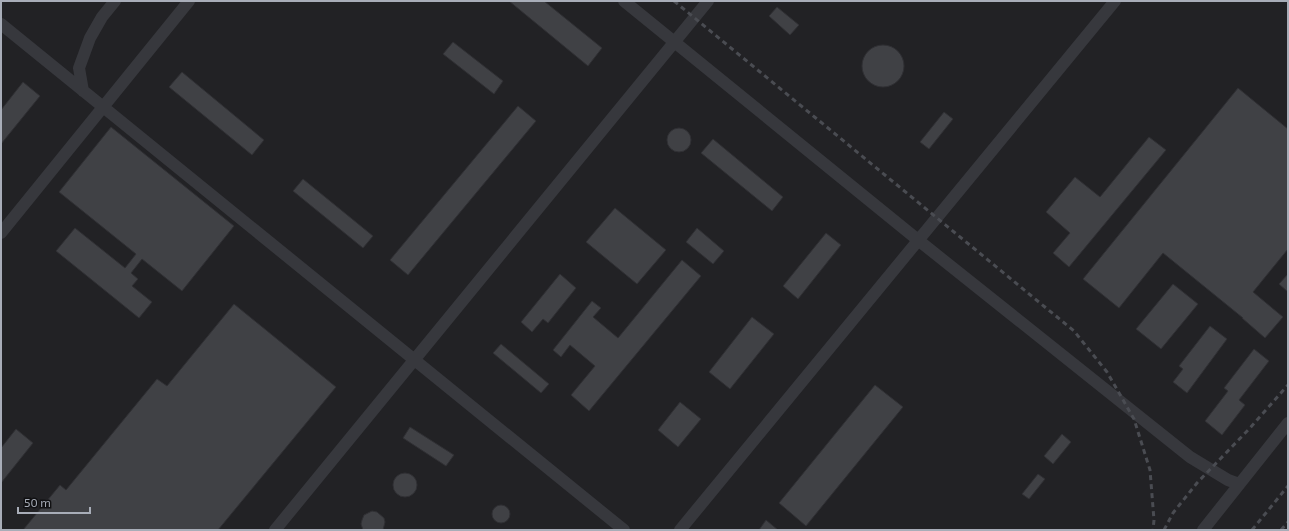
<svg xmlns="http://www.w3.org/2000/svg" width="1289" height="531" viewBox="0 0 1289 531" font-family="'Exo 2',sans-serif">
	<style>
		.built { fill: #222225 }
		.building { fill: #404145; stroke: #303034 }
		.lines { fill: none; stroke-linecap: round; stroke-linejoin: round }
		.minor { stroke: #37383d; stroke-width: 12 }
		.rail { stroke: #4a4c52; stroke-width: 3; stroke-dasharray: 5 4; stroke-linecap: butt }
	</style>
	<rect width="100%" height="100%" fill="#161618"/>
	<path class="built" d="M 1,1 L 1288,1 L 1288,530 L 1,530 Z"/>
	<path class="building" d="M 509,1 L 544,1 L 602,48 L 588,66 Z
		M 777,7 L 799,25 L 790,35 L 769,16 Z
		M 453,42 L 503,81 L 494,94 L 443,54 Z
		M862 66a21 21 0 1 1 42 0a21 21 0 1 1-42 0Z
		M 182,72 L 264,140 L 252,155 L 169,87 Z
		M 23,82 L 40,96 L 1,144 L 1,110 Z
		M 1238,88 L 1288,129 L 1288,249 L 1253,292 L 1283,317 L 1265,338 L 1242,318 L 1243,318 L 1163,253 L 1119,308 L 1083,279 Z
		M 518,106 L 536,121 L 408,275 L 390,260 Z
		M 944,112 L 953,119 L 929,149 L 920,142 Z
		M 111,127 L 234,226 L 182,291 L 142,259 L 131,273 L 138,279 L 132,286 L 152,302 L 139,318 L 56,251 L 75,228 L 125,268 L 136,254 L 59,192 Z
		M667 140a12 12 0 1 1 24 0a12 12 0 1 1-24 0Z
		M 1149,137 L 1166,150 L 1069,267 L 1053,253 L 1070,233 L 1046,212 L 1075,177 L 1100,197 Z
		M 713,139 L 783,197 L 772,211 L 701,153 Z
		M 303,179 L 373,236 L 363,248 L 293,191 Z
		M 615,208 L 666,250 L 637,284 L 586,242 Z
		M 697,228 L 724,251 L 713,264 L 686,242 Z
		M 826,233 L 841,245 L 798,299 L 783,286 Z
		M 682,260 L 701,276 L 589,411 L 571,395 L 595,366 L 570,345 L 561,357 L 553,350 L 592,301 L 601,308 L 593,317 L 618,338 Z
		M 560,274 L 576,288 L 548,323 L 543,319 L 532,332 L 521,322 Z
		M 1288,274 L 1288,292 L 1279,284 Z
		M 1173,284 L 1198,304 L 1161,349 L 1136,329 Z
		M 234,304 L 336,387 L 218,530 L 23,530 L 60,485 L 66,490 L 157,379 L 167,386 Z
		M 752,317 L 774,334 L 730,389 L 709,372 Z
		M 1210,326 L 1227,339 L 1187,393 L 1173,382 L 1183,369 L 1179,366 Z
		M 501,344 L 549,384 L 541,393 L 493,353 Z
		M 1254,349 L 1269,361 L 1239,400 L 1245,405 L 1222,435 L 1205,421 L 1228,391 L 1224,388 Z
		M 875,385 L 903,407 L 806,526 L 779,503 Z
		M 680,402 L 701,419 L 678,447 L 658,430 Z
		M 410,427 L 454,455 L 446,466 L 403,438 Z
		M 16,429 L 33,443 L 1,483 L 1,448 Z
		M 1062,434 L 1071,442 L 1053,464 L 1044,456 Z
		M393 485a12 12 0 1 1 24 0a12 12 0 1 1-24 0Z
		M 1038,474 L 1045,479 L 1029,499 L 1022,494 Z
		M492 514a9 9 0 1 1 18 0a9 9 0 1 1-18 0Z
		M 372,511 L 377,512 L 384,518 L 385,522 L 383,530 L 363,530 L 361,524 L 362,520 L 364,515 Z
		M 766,520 L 778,530 L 759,530 Z"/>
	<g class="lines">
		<path class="minor" d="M 624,1 L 918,240 L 1190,457 L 1228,480 L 1239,484
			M 1,24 L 624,530
			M 83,91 L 79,68 L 90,38 L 102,17 L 115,1
			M 1,233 L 189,1
			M 275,530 L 708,1
			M 680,530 L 1115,1
			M 1203,530 L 1288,423"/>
		<path class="rail" d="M 674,1 L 1074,331 L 1107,372 L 1134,419 L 1150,470 L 1154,520 L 1153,530
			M 1164,530 L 1173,513 L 1197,483 L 1250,428 L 1288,385
			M 1252,530 L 1288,486
			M 1281,530 L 1288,522"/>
	</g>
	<rect width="1289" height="531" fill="none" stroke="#a8adb8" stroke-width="4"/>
	<path d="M18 507v6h72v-6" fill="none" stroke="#a8adb8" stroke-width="2"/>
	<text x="24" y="507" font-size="12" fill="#a8adb8" stroke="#111113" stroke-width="3" paint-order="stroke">50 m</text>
</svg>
